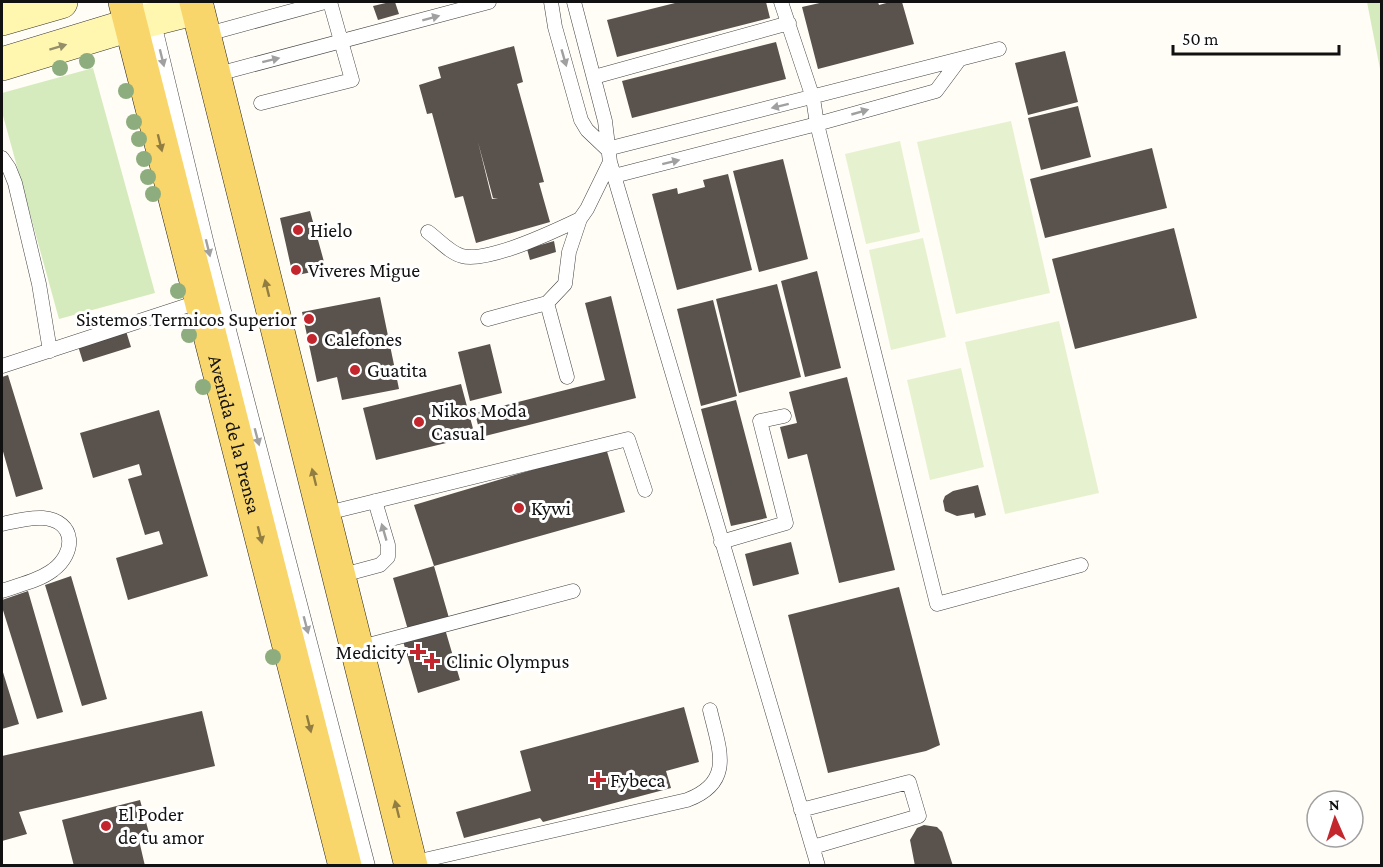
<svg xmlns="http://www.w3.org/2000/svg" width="1383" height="867" viewBox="0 0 1383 867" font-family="'Crimson Pro',serif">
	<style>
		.green { fill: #d5ebbd }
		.pitch { fill: #e6f2cf }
		.building { fill: #5a524d; fill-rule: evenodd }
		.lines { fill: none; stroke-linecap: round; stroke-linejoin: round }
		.lane-casing { stroke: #444; stroke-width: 15 }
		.secondary-casing { stroke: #333; stroke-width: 34 }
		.primary-casing { stroke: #222; stroke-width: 34 }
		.lane { stroke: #fff; stroke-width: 14 }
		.secondary { stroke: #fff6b0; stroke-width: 33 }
		.primary { stroke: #f9d66b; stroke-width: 33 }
		.tree { fill: #8dad7f }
		.oneway { fill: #a0a0a0 }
		.oneway2 { fill: #948f68 }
		.oneway3 { fill: #917d42 }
		.poi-dot { fill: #c4262e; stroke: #fff; stroke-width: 2 }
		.labels { text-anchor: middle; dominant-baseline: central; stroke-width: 6; stroke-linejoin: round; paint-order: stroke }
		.poi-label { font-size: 20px; fill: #111; stroke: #fff; text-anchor: start }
		.street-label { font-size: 20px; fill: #111; stroke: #fff }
	</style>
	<rect width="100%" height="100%" fill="#fffdf5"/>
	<path class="green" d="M 1367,2 L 1381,2 L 1381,74 Z
		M 93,68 L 155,293 L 59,319 L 2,112 L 2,93 Z"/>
	<path class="pitch" d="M 1011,121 L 1050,293 L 956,314 L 917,142 Z
		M 900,141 L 920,232 L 866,244 L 845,154 Z
		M 923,238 L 946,337 L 891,350 L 869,250 Z
		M 1059,321 L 1099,493 L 1005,514 L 965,342 Z
		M 961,368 L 984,467 L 930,480 L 907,380 Z"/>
	<path class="building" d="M 390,2 L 395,2 L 399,14 L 378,20 L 373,6 Z
		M 679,2 L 766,2 L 770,18 L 617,57 L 607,20 Z
		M 824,2 L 878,2 L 879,5 L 890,2 L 902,2 L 914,44 L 818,69 L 802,7 Z
		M 776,42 L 786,79 L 632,118 L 622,81 Z
		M 514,46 L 523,82 L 517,84 L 544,182 L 539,183 L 550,222 L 476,243 L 463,196 L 455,198 L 432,113 L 427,114 L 419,85 L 441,78 L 438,67 ZM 478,142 L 493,198 L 498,198 L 492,199 Z
		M 1065,51 L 1078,102 L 1028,115 L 1015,63 Z
		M 1078,106 L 1091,157 L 1041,170 L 1028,118 Z
		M 1152,148 L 1167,208 L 1045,238 L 1030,179 Z
		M 783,159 L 808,259 L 759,272 L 733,171 Z
		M 728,174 L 752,270 L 677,290 L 652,194 L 677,188 L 678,194 L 705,187 L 703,180 Z
		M 310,211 L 326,269 L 293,276 L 280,218 Z
		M 1174,228 L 1197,318 L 1075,349 L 1052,259 Z
		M 554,241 L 556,252 L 530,260 L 527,249 Z
		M 817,271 L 841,368 L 805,377 L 781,281 Z
		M 777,284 L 801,377 L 739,393 L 716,299 Z
		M 611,296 L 636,398 L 481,437 L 475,413 L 605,380 L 585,303 Z
		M 380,297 L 399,389 L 342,400 L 337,377 L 317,382 L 302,312 Z
		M 713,300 L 737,396 L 701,406 L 677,309 Z
		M 126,331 L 131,347 L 83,362 L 78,346 Z
		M 490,344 L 502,393 L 470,401 L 458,352 Z
		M 8,375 L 43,489 L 16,497 L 2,448 L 2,377 Z
		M 847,377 L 895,570 L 839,583 L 807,454 L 788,459 L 780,427 L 797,423 L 789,392 Z
		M 461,384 L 475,436 L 376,460 L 363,408 Z
		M 736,400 L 767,518 L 731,526 L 701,409 Z
		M 159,410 L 208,576 L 128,600 L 116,558 L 163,544 L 159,531 L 145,535 L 128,479 L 142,475 L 139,464 L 93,478 L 80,433 Z
		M 606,448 L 625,512 L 434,566 L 414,505 Z
		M 978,485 L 986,515 L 975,518 L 974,513 L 957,516 L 945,511 L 943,501 L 945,496 L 953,491 Z
		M 791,542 L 799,574 L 753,586 L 745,554 Z
		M 434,566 L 449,618 L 408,630 L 393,578 Z
		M 71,576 L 107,699 L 82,706 L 45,585 Z
		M 899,587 L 940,745 L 926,751 L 828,773 L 788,615 Z
		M 28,591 L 63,712 L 37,719 L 2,607 L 2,600 Z
		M 445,629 L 460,680 L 418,693 L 403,641 Z
		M 2,669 L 19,724 L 2,729 Z
		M 684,707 L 699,762 L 666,771 L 671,788 L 543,822 L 540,818 L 464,838 L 456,812 L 531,791 L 520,751 Z
		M 202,711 L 215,766 L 19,812 L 27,834 L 2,841 L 2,756 Z
		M 140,800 L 149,833 L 138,836 L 145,866 L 74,866 L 62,820 Z
		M 924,825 L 937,827 L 942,832 L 953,866 L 915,866 L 910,840 L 917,828 Z"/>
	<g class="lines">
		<defs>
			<path id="lane" d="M 149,2 L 210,257 L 368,866
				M 551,2 L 555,27 L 581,120 L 587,130 L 607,149
				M 574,2 L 605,121 L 610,162 L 818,866
				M 781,2 L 813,98 L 817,124 L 937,604 L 1081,565
				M 204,35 L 325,2
				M 214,75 L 489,2
				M 594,77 L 789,23
				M 261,103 L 352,80 L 330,2
				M 607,149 L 999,49
				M 2,158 L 9,168 L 15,183 L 39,284 L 50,351
				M 614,176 L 817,124 L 936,91 L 959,60
				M 428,232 C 439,240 450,253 462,256 C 488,263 555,231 580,219 L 587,209 L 610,162
				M 547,303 L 567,377
				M 488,319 L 547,303 L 565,284 L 569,252 L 580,219
				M 2,366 L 201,301
				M 323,514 L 628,439 L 645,490
				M 2,524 C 15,521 29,517 43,518 C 76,521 76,553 53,570 C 39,581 18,585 2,591
				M 721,542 L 786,523 L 760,421 L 784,416
				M 339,576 L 380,565 L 388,557 L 388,545 L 375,501
				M 357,648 L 573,591
				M 801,810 L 909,782 L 919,816 L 813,847
				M 411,863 L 687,800 C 735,782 719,749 710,710"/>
			<path id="secondary" d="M 2,19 L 61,2
				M 2,64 L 130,25 L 197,8"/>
			<g id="primary">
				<path id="s1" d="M 125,2 L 345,866"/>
				<path d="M 196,2 L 411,866"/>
			</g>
		</defs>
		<use href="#lane" class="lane-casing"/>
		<use href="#secondary" class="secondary-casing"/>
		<use href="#primary" class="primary-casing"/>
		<use href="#lane" class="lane"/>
		<use href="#secondary" class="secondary"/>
		<use href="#primary" class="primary"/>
	</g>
	<g class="tree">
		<circle cx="87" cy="61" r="8"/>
		<circle cx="60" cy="68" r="8"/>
		<circle cx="126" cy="91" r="8"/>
		<circle cx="134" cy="122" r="8"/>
		<circle cx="139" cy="139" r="8"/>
		<circle cx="144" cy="159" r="8"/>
		<circle cx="148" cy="177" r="8"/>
		<circle cx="153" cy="194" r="8"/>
		<circle cx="178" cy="291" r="8"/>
		<circle cx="189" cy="335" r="8"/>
		<circle cx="203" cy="387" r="8"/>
		<circle cx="273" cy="657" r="8"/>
	</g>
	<defs><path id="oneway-solid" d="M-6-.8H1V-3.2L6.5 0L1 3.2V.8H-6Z" transform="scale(1.5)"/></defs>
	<g class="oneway">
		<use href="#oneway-solid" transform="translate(431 18) rotate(-15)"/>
		<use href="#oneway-solid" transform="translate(162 58) rotate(76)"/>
		<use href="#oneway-solid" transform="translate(564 58) rotate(74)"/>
		<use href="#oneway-solid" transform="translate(271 60) rotate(-14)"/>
		<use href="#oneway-solid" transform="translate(780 106) rotate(166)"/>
		<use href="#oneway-solid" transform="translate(860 112) rotate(-16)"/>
		<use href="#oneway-solid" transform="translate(671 162) rotate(-14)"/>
		<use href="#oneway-solid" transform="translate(208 248) rotate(76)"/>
		<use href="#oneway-solid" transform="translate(257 437) rotate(75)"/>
		<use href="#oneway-solid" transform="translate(384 532) rotate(-106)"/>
		<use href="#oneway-solid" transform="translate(306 625) rotate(75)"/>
	</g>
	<use class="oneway2" href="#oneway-solid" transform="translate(58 47) rotate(-17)"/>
	<g class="oneway3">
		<use href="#oneway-solid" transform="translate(160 143) rotate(76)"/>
		<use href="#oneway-solid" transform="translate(267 288) rotate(-104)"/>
		<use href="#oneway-solid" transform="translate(314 477) rotate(-104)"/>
		<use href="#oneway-solid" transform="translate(260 535) rotate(76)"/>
		<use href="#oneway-solid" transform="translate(309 724) rotate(76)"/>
		<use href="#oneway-solid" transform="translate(397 809) rotate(-104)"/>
	</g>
	<g class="poi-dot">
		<circle cx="298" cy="230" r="6"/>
		<circle cx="296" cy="270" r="6"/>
		<circle cx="309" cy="319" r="6"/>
		<circle cx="312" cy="339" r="6"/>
		<circle cx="355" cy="370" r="6"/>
		<circle cx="419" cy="422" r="6"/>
		<circle cx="519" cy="508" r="6"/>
		<path d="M415 643h6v6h6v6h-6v6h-6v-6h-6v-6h6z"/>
		<path d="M429 652h6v6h6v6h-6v6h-6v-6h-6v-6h6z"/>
		<path d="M595 771h6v6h6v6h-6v6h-6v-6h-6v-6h6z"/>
		<circle cx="106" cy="826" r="6"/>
	</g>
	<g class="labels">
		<g class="poi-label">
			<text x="310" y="230">Hielo</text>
			<text x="308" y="270">Viveres Migue</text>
			<text x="297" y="319" text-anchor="end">Sistemos Termicos Superior</text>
			<text x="324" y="339">Calefones</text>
			<text x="367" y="370">Guatita</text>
			<text x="431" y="410">Nikos Moda<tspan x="431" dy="23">Casual</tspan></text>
			<text x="531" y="508">Kywi</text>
			<text x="406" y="652" text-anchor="end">Medicity</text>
			<text x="446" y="661">Clinic Olympus</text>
			<text x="610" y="780">Fybeca</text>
			<text x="118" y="814">El Poder<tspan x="118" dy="23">de tu amor</tspan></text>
		</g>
		<g class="street-label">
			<text stroke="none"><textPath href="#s1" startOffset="446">Avenida de la Prensa</textPath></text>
		</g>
	</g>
	<rect width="1383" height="867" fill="none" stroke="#111111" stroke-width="6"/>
	<g transform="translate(1335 819) rotate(357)"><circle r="28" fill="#ffffff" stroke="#a0a0a0" stroke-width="1.5"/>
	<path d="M0-4.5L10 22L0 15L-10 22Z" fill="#c4262e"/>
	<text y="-9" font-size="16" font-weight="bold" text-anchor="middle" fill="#111111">N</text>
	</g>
	<path d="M1173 45v9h166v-9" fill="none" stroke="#111111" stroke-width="3"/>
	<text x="1182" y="45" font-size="18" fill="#111111" stroke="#ffffff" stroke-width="4.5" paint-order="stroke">50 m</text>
</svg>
